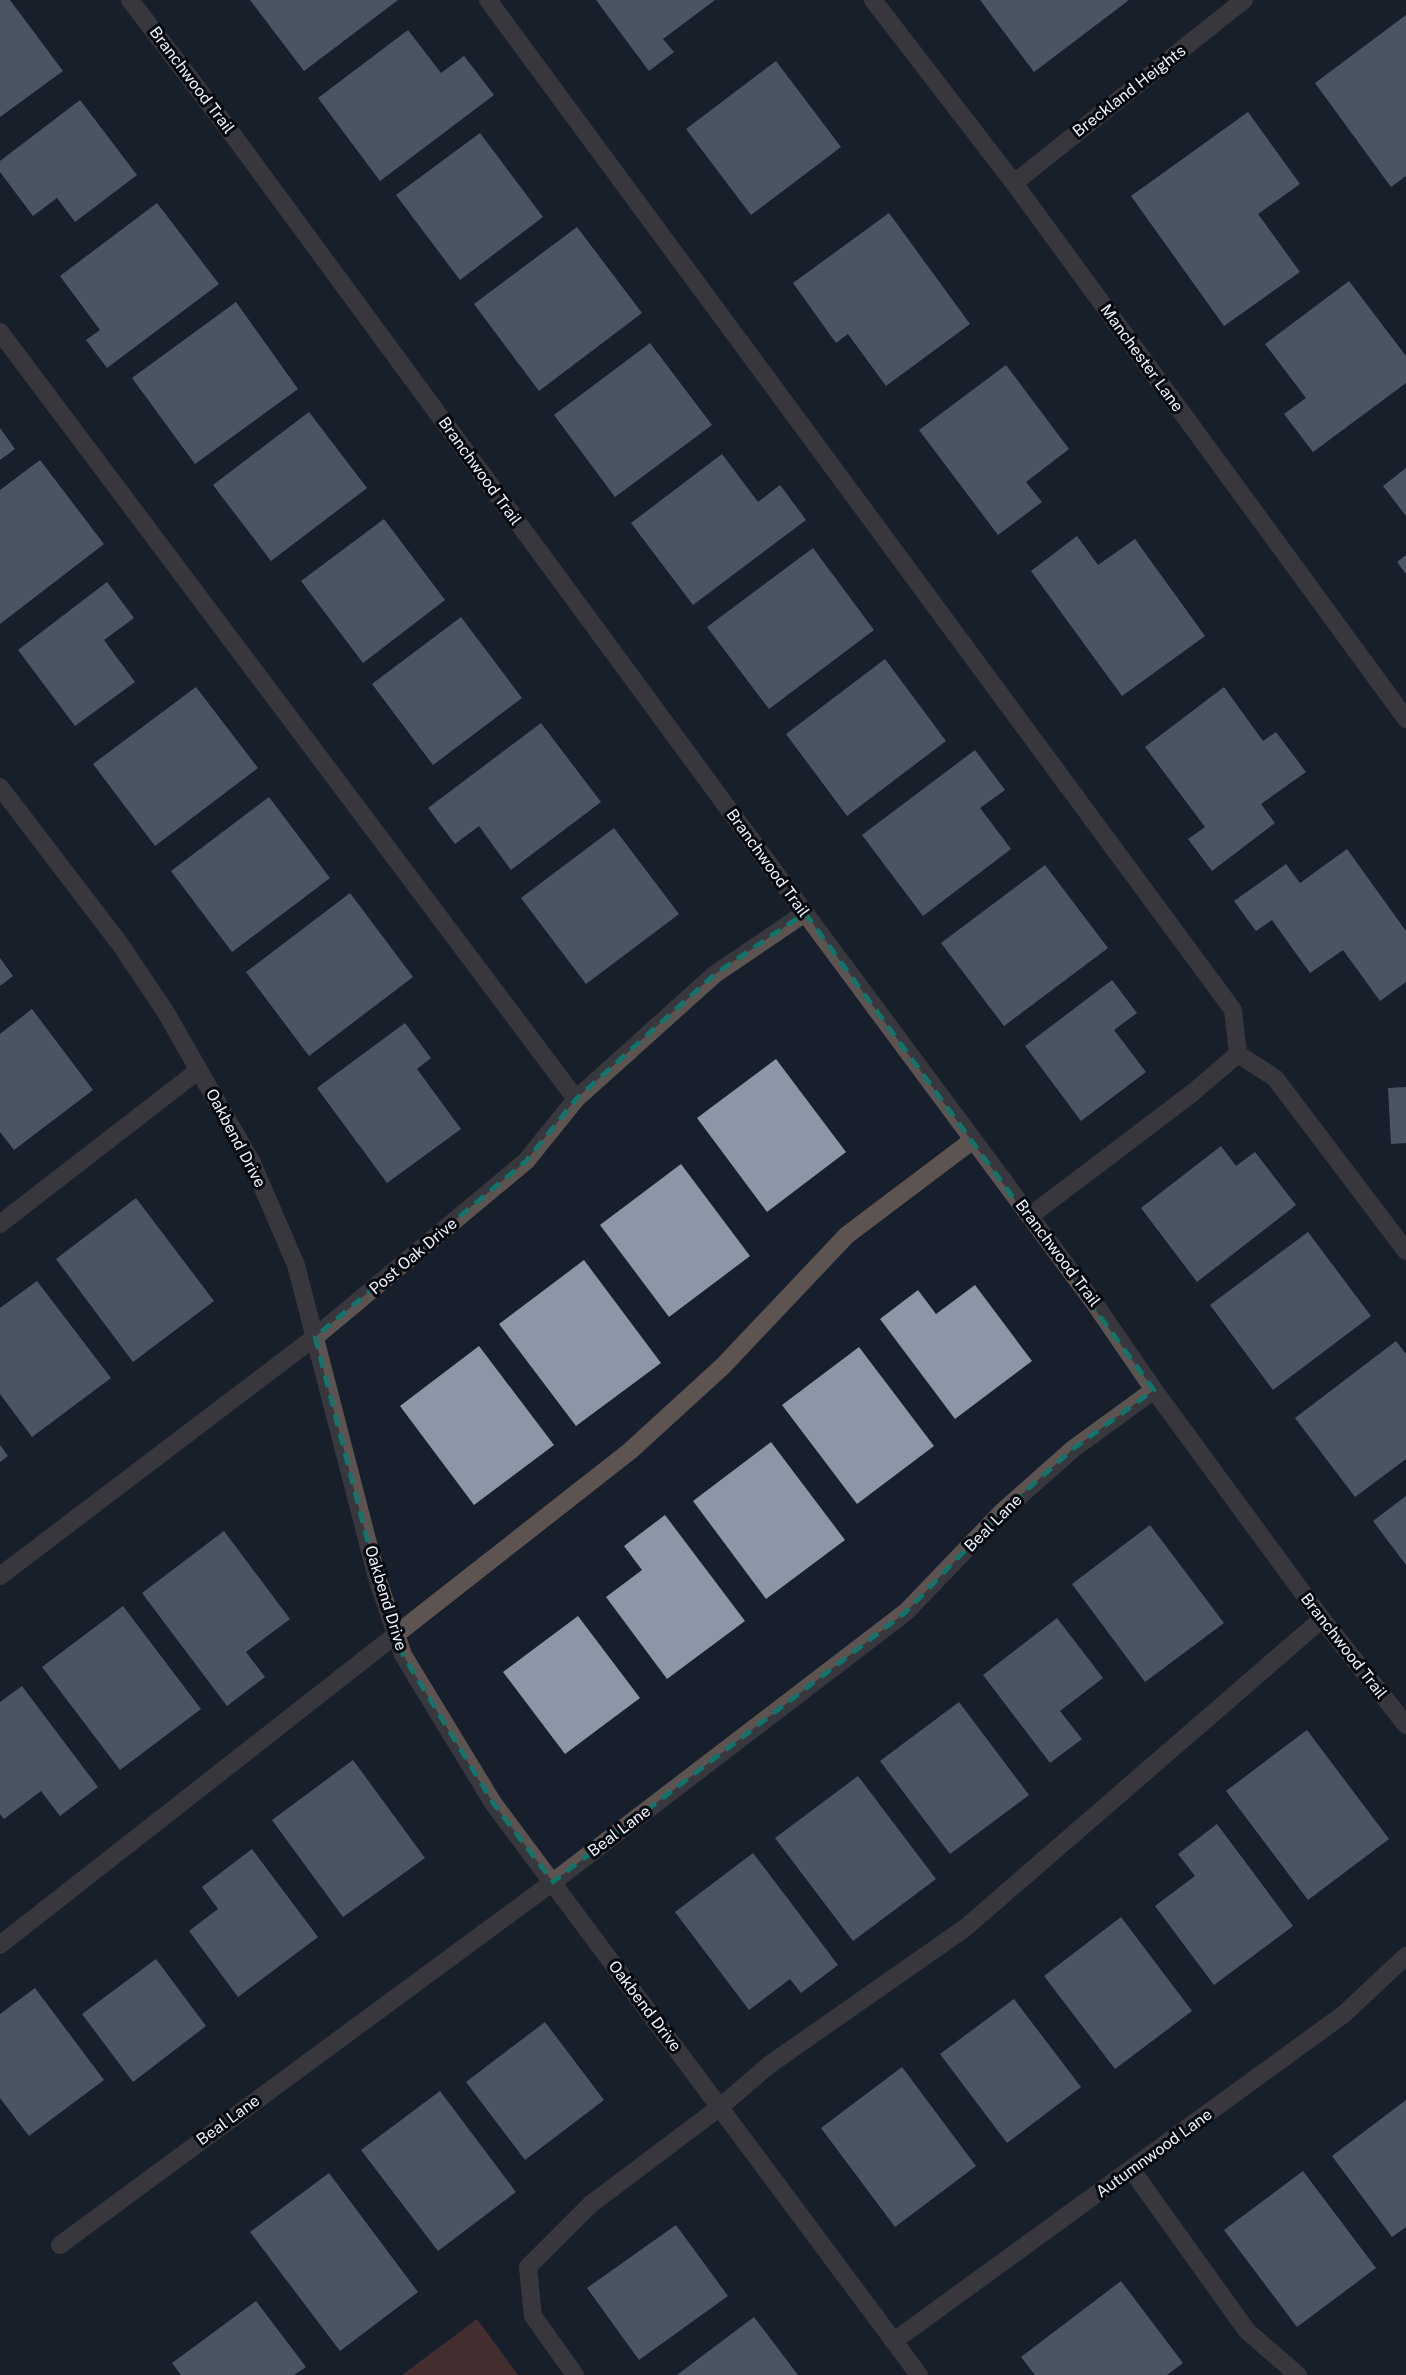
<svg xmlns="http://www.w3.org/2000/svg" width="1406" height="2375" viewBox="0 0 1406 2375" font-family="'Public Sans',sans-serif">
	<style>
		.forest { fill: #764232 }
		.building { fill: #8b96a6 }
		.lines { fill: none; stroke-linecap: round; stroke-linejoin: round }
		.minor { stroke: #5d5452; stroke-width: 18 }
		.marked { fill: none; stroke: #0f766e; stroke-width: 4.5; stroke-dasharray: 12 8; stroke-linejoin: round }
		.labels { text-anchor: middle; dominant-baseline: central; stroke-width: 6; stroke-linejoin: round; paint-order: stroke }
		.street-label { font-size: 16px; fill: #ecf1fb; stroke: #06090f }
	</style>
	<rect width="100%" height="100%" fill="#171f2c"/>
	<path class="forest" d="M 477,2319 L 518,2375 L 402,2375 Z"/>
	<path class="building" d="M 0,0 L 10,0 L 63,71 L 0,117 Z
		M 250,0 L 398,0 L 304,71 Z
		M 596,0 L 715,0 L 663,39 L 674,52 L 649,71 Z
		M 980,0 L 1129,0 L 1034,72 Z
		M 1406,15 L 1406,176 L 1391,187 L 1315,83 Z
		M 408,30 L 441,73 L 464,56 L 494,95 L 380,181 L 318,98 Z
		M 776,61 L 841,147 L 751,215 L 686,129 Z
		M 80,100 L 137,175 L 75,222 L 57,198 L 33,216 L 0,172 L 0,161 Z
		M 1248,112 L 1300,184 L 1258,214 L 1300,272 L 1224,326 L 1131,196 Z
		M 480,133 L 543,217 L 460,280 L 396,195 Z
		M 157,203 L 219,284 L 107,368 L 86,340 L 100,330 L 60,276 Z
		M 889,213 L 970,324 L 886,386 L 848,334 L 836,343 L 793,283 Z
		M 577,227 L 642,313 L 539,391 L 474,304 Z
		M 1349,281 L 1406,356 L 1406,383 L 1313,452 L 1284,414 L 1306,398 L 1265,344 Z
		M 236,302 L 298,389 L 195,464 L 132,378 Z
		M 650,343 L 712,425 L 615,497 L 554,415 Z
		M 1006,365 L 1069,449 L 1026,482 L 1042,502 L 998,535 L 919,430 Z
		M 309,412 L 367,488 L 271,561 L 213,485 Z
		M 0,428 L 15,449 L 0,460 Z
		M 722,454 L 758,502 L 780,485 L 806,520 L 693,605 L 631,523 Z
		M 40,460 L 104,544 L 0,624 L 0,490 Z
		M 1406,468 L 1406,516 L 1383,486 Z
		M 384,519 L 445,600 L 363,663 L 301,581 Z
		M 1077,536 L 1098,565 L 1135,539 L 1205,636 L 1122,696 L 1031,571 Z
		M 813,548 L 874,630 L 769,709 L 707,627 Z
		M 1406,555 L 1406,574 L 1397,562 Z
		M 107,582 L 134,618 L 104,640 L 135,682 L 75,726 L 18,650 Z
		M 461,617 L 522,698 L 433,765 L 372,684 Z
		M 885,659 L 946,741 L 847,816 L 786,734 Z
		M 196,687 L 258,768 L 155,846 L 93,764 Z
		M 1224,687 L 1263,741 L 1276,732 L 1306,772 L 1261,804 L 1275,823 L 1212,871 L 1188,839 L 1205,827 L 1145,747 Z
		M 541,723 L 601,802 L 511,870 L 479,826 L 455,844 L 428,808 Z
		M 975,750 L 1005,790 L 980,808 L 1011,849 L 923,916 L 862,835 Z
		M 269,797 L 330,878 L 232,952 L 171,871 Z
		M 614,828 L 679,914 L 586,984 L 521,898 Z
		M 1347,849 L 1406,931 L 1406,982 L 1380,1001 L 1343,950 L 1310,973 L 1272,920 L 1256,931 L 1234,901 L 1286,864 L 1300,883 Z
		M 1045,865 L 1108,948 L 1004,1026 L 941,943 Z
		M 350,893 L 413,977 L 309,1056 L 246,972 Z
		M 0,958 L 13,976 L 0,986 Z
		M 1112,980 L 1137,1013 L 1114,1030 L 1146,1072 L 1081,1121 L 1025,1046 Z
		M 32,1009 L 93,1090 L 14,1150 L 0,1132 L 0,1034 Z
		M 405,1023 L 431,1058 L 417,1069 L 461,1129 L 387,1183 L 317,1088 Z
		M 776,1059 L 846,1152 L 767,1212 L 697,1118 Z
		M 1406,1087 L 1406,1143 L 1391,1144 L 1388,1088 Z
		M 1221,1146 L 1236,1166 L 1255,1152 L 1296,1205 L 1197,1282 L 1141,1208 Z
		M 681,1164 L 750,1256 L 669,1317 L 600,1225 Z
		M 136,1198 L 214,1301 L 133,1362 L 56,1259 Z
		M 1308,1232 L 1371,1316 L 1273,1390 L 1210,1305 Z
		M 584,1260 L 661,1363 L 576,1426 L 499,1324 Z
		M 37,1281 L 111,1378 L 32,1437 L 0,1394 L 0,1308 Z
		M 975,1285 L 1032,1361 L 955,1419 L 880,1319 L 918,1290 L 936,1314 Z
		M 1396,1341 L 1406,1354 L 1406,1459 L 1355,1497 L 1295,1418 Z
		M 479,1346 L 554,1445 L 474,1505 L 400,1406 Z
		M 859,1347 L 934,1446 L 857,1504 L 782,1405 Z
		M 771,1442 L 845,1540 L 766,1599 L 693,1501 Z
		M 0,1445 L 8,1456 L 0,1462 Z
		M 1406,1496 L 1406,1565 L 1373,1521 Z
		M 665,1515 L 745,1621 L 667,1679 L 606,1597 L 642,1570 L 624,1546 Z
		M 1150,1525 L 1224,1623 L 1145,1682 L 1072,1584 Z
		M 224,1531 L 290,1619 L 246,1652 L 265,1677 L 227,1706 L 142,1593 Z
		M 123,1606 L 201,1709 L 120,1770 L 42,1667 Z
		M 578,1616 L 640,1698 L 565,1754 L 503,1672 Z
		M 1057,1618 L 1103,1678 L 1060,1711 L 1082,1739 L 1050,1763 L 983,1675 Z
		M 22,1686 L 98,1787 L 60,1816 L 41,1791 L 4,1819 L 0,1814 L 0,1702 Z
		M 959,1702 L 1029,1795 L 950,1854 L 880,1761 Z
		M 1307,1730 L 1389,1839 L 1308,1900 L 1226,1791 Z
		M 353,1760 L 425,1858 L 343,1917 L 272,1820 Z
		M 858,1776 L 936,1879 L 853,1941 L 775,1838 Z
		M 1217,1824 L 1293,1926 L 1214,1985 L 1155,1906 L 1195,1876 L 1178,1854 Z
		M 252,1849 L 318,1937 L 238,1997 L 189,1931 L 218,1909 L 202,1887 Z
		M 753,1853 L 838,1965 L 801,1993 L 790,1979 L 749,2010 L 675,1912 Z
		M 1121,1917 L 1192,2011 L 1115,2069 L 1044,1976 Z
		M 156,1959 L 206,2026 L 133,2082 L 82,2014 Z
		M 35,1988 L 104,2080 L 29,2136 L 0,2098 L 0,2014 Z
		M 1014,1999 L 1081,2087 L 1007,2143 L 940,2054 Z
		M 545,2022 L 604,2100 L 525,2160 L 466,2082 Z
		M 902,2067 L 976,2166 L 895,2227 L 821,2128 Z
		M 440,2091 L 516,2192 L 438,2251 L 361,2150 Z
		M 1406,2100 L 1406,2227 L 1392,2237 L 1332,2156 Z
		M 1303,2171 L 1376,2268 L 1297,2327 L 1224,2230 Z
		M 329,2173 L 418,2292 L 340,2351 L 250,2232 Z
		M 676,2225 L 728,2296 L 639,2360 L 587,2288 Z
		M 1121,2281 L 1183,2363 L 1167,2375 L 1035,2375 L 1021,2357 Z
		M 256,2301 L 306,2367 L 294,2375 L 181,2375 L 172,2363 Z
		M 754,2317 L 798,2375 L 677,2375 Z"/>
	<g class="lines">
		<path class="minor" d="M 130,0 L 230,131 L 805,913 L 1095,1304 L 1154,1390 L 1322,1619 L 1406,1725
			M 488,0 L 1233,1010 L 1238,1054 L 1191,1094 L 1030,1216
			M 873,0 L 1014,183 L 1406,719
			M 1014,183 L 1244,0
			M 0,332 L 576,1099
			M 0,787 L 120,944 L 165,1011 L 252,1163 L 296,1265 L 377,1578 L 403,1655 L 493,1803 L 919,2375
			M 1238,1054 L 1275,1078 L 1406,1251
			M 0,1224 L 199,1070
			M 0,1576 L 315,1337 L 526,1161 L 576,1099 L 715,974 L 805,913
			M 0,1945 L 630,1451 L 723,1366 L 847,1235 L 973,1140
			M 1131,2169 L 1247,2331 L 1298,2375
			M 60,2245 L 553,1882 L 906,1612 L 1002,1512 L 1073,1449 L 1154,1390
			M 894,2341 L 1344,2014 L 1406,1956
			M 575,2375 L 533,2316 L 528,2267 L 591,2204 L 720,2107 L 769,2065 L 965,1928 L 1322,1619"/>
	</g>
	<path d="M0 0H1406V2375H0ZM 805,913 L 1154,1390 L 1073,1449 L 1002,1512 L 906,1612 L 553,1882 L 493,1803 L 403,1655 L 377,1578 L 315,1337 L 526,1161 L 576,1099 L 715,974 Z" fill="#171f2c" fill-opacity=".55" fill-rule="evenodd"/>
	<path class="marked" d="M 805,913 L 1154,1390 L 1073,1449 L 1002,1512 L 906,1612 L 553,1882 L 493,1803 L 403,1655 L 377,1578 L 315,1337 L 526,1161 L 576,1099 L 715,974 Z"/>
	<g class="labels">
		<g class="street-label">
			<text transform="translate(192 80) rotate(53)">Branchwood Trail</text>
			<text transform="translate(1129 91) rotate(-38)">Breckland Heights</text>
			<text transform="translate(1142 358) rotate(54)">Manchester Lane</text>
			<text transform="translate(480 471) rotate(54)">Branchwood Trail</text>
			<text transform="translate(768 863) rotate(54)">Branchwood Trail</text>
			<text transform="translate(236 1138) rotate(62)">Oakbend Drive</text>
			<text transform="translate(1058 1253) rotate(53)">Branchwood Trail</text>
			<text transform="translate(413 1256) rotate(-40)">Post Oak Drive</text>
			<text transform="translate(993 1523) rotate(-45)">Beal Lane</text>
			<text transform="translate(386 1598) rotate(73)">Oakbend Drive</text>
			<text transform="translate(1344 1646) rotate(52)">Branchwood Trail</text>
			<text transform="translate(619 1831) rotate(-37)">Beal Lane</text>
			<text transform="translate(645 2006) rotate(53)">Oakbend Drive</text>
			<text transform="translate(228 2120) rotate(-36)">Beal Lane</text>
			<text transform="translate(1154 2153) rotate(-36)">Autumnwood Lane</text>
		</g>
	</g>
</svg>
